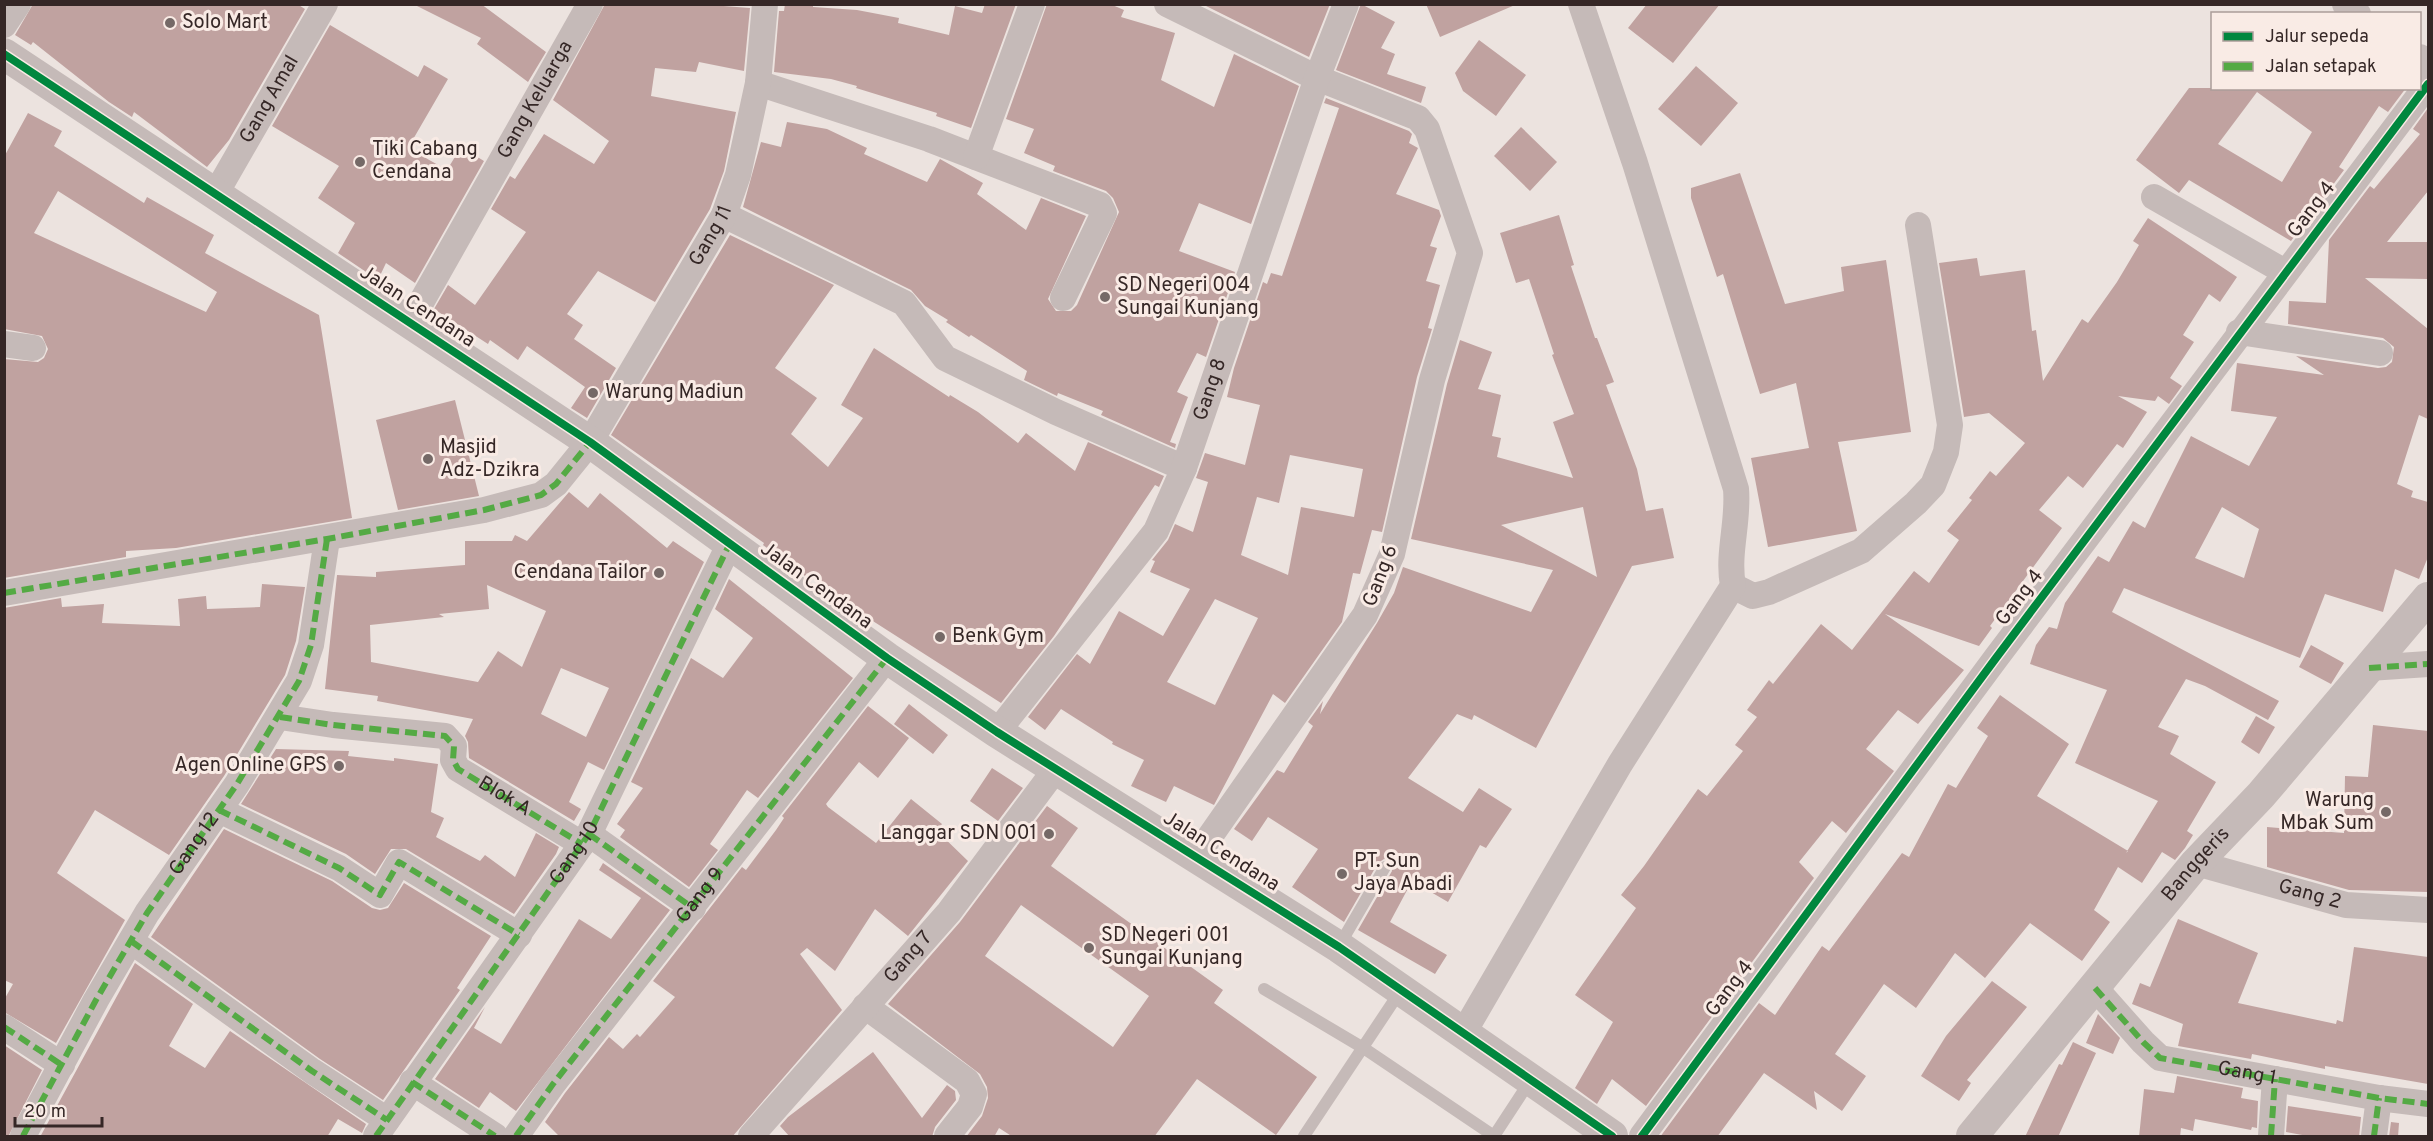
<svg xmlns="http://www.w3.org/2000/svg" width="2433" height="1141" viewBox="0 0 2433 1141" font-family="Overpass,sans-serif">
	<style>
		.building { fill: #c0a2a0; fill-rule: evenodd }
		.lines { fill: none; stroke-linecap: round; stroke-linejoin: round }
		.service { stroke: #c5bab8; stroke-width: 12 }
		.minor { stroke: #c5bab8; stroke-width: 26 }
		.tertiary { stroke: #c5bab8; stroke-width: 32 }
		.quiet { stroke: #54aa44; stroke-width: 6; stroke-dasharray: 12 6; stroke-linecap: butt }
		.cycleway-casing { stroke: #f9ebe5; stroke-width: 11 }
		.cycleway { stroke: #00873e; stroke-width: 8 }
		.poi-dot { fill: #756967; stroke: #f9ebe5; stroke-width: 2 }
		.labels { text-anchor: middle; dominant-baseline: central; stroke-width: 6; stroke-linejoin: round; paint-order: stroke }
		.poi-label { font-size: 20px; fill: #352726; stroke: #f9ebe5; text-anchor: start }
		.street-label { font-size: 20px; fill: #352726; stroke: #f9ebe5 }
	</style>
	<rect width="100%" height="100%" fill="#ece3df"/>
	<path class="building" d="M 33,4 L 297,4 L 305,9 L 229,140 L 207,167 L 134,112 L 132,117 L 109,102 L 33,42 L 31,45 L 15,35 Z
		M 413,4 L 481,4 L 546,52 L 528,82 L 477,44 L 481,38 Z
		M 605,4 L 697,4 L 750,8 L 744,71 L 699,62 L 696,72 L 655,68 L 651,96 L 736,112 L 724,171 L 710,209 L 655,302 L 598,271 L 567,314 L 583,325 L 574,339 L 616,368 L 587,418 L 571,408 L 585,387 L 527,346 L 518,360 L 490,340 L 488,344 L 434,309 L 448,285 L 475,305 L 526,232 L 491,209 L 510,176 L 515,179 L 544,134 L 594,164 L 609,141 L 553,100 Z
		M 785,4 L 813,4 L 813,7 L 857,10 L 899,18 L 898,23 L 949,35 L 955,6 L 982,13 L 985,4 L 1016,4 L 971,128 L 936,116 L 937,113 L 856,88 L 857,86 L 831,79 L 774,72 L 779,11 L 784,11 Z
		M 1047,4 L 1110,4 L 1124,10 L 1121,17 L 1175,33 L 1161,80 L 1214,107 L 1234,54 L 1299,86 L 1251,224 L 1199,203 L 1179,251 L 1235,272 L 1206,357 L 1197,353 L 1177,392 L 1188,397 L 1170,442 L 1176,444 L 1175,448 L 1101,415 L 1103,411 L 1058,393 L 1057,396 L 1024,380 L 1027,371 L 971,335 L 969,337 L 946,322 L 948,320 L 925,306 L 911,290 L 743,207 L 761,142 L 781,147 L 787,122 L 827,129 L 867,148 L 864,154 L 927,182 L 940,159 L 983,183 L 977,194 L 1026,230 L 1041,198 L 1086,216 L 1048,299 L 1056,311 L 1071,311 L 1077,305 L 1119,212 L 1113,198 L 1106,191 L 1053,171 L 1055,166 L 1024,153 L 1034,129 L 1006,119 Z
		M 1202,4 L 1330,4 L 1309,57 Z
		M 1361,4 L 1395,22 L 1381,48 L 1395,54 L 1387,74 L 1426,87 L 1421,103 L 1336,70 Z
		M 1426,4 L 1515,4 L 1515,5 L 1440,37 Z
		M 1647,4 L 1720,4 L 1673,63 L 1628,28 Z
		M 330,25 L 418,77 L 424,65 L 448,79 L 408,148 L 447,170 L 461,147 L 484,161 L 415,283 L 386,263 L 378,280 L 338,253 L 355,223 L 318,198 L 339,166 L 272,126 Z
		M 1479,40 L 1526,75 L 1496,116 L 1463,91 L 1455,73 Z
		M 1696,66 L 1738,103 L 1701,146 L 1658,109 Z
		M 2189,88 L 2406,88 L 2388,112 L 2379,106 L 2339,167 L 2344,170 L 2291,241 L 2189,180 L 2179,193 L 2136,160 ZM 2257,92 L 2312,132 L 2282,182 L 2218,144 Z
		M 1326,98 L 1409,131 L 1412,134 L 1409,143 L 1418,148 L 1396,194 L 1439,210 L 1441,216 L 1430,246 L 1437,248 L 1426,281 L 1440,285 L 1428,328 L 1432,329 L 1417,377 L 1382,532 L 1372,530 L 1360,574 L 1353,573 L 1342,622 L 1285,703 L 1273,694 L 1214,805 L 1174,786 L 1166,802 L 1131,786 L 1144,760 L 1112,744 L 1113,742 L 1061,709 L 1045,730 L 1028,717 L 1077,654 L 1090,664 L 1119,611 L 1163,636 L 1190,589 L 1150,572 L 1155,561 L 1152,560 L 1168,540 L 1175,524 L 1193,532 L 1208,482 L 1196,478 L 1205,453 L 1245,465 L 1260,405 L 1227,397 L 1234,368 L 1263,282 L 1267,284 L 1271,273 L 1282,276 L 1339,108 L 1324,103 ZM 1290,455 L 1363,469 L 1354,517 L 1301,507 L 1288,575 L 1241,555 L 1257,497 L 1279,503 ZM 1215,599 L 1258,618 L 1215,705 L 1167,682 Z
		M 2428,108 L 2428,191 L 2387,242 L 2428,242 L 2428,279 L 2365,278 L 2428,329 L 2428,419 L 2419,415 L 2397,484 L 2413,491 L 2411,497 L 2428,502 L 2428,557 L 2419,579 L 2395,569 L 2383,612 L 2325,594 L 2300,658 L 2124,588 L 2112,612 L 2279,701 L 2268,720 L 2205,686 L 2186,679 L 2158,727 L 2179,736 L 2170,754 L 2216,782 L 2187,831 L 2193,835 L 2185,848 L 2175,860 L 2162,852 L 2142,883 L 2118,867 L 2094,910 L 2110,922 L 2082,961 L 2030,923 L 1985,978 L 1955,953 L 1916,1008 L 1884,984 L 1835,1054 L 1866,1076 L 1842,1111 L 1814,1091 L 1817,1110 L 1764,1073 L 1717,1137 L 1660,1137 L 1759,1003 L 1775,1015 L 1822,946 L 1829,951 L 1902,853 L 1909,857 L 1948,784 L 1956,788 L 1988,736 L 1977,728 L 2000,695 L 2069,744 L 2037,796 L 2128,851 L 2126,853 L 2158,801 L 2075,763 L 2107,690 L 2030,664 L 2036,645 L 2049,627 L 2057,629 L 2065,603 L 2098,556 L 2109,562 L 2133,521 L 2145,528 L 2191,436 L 2249,466 L 2277,417 L 2231,411 L 2237,363 L 2324,375 L 2296,356 L 2378,368 L 2386,367 L 2392,362 L 2394,347 L 2383,338 L 2288,324 L 2289,301 L 2326,303 L 2329,240 L 2370,186 L 2374,189 L 2420,134 L 2413,129 ZM 2222,507 L 2259,529 L 2244,578 L 2195,558 Z
		M 28,113 L 62,131 L 54,146 L 144,203 L 147,197 L 214,235 L 205,253 L 319,315 L 352,518 L 176,548 L 126,551 L 126,557 L 4,578 L 4,359 L 38,362 L 44,358 L 48,349 L 42,336 L 4,329 L 4,157 ZM 58,191 L 217,292 L 206,312 L 34,233 Z
		M 1521,127 L 1557,162 L 1530,191 L 1494,156 Z
		M 1740,173 L 1785,304 L 1844,291 L 1841,267 L 1886,260 L 1911,432 L 1838,442 L 1857,531 L 1768,547 L 1751,458 L 1809,448 L 1796,383 L 1760,394 L 1723,274 L 1717,277 L 1691,198 L 1691,188 Z
		M 1559,215 L 1574,265 L 1571,266 L 1595,338 L 1597,338 L 1614,382 L 1606,385 L 1637,469 L 1646,511 L 1663,508 L 1674,558 L 1632,566 L 1536,748 L 1474,715 L 1472,720 L 1457,714 L 1408,778 L 1463,812 L 1479,788 L 1512,809 L 1486,848 L 1480,845 L 1448,902 L 1412,881 L 1390,922 L 1447,955 L 1435,974 L 1358,930 L 1392,871 L 1390,860 L 1384,859 L 1378,863 L 1344,922 L 1292,887 L 1318,849 L 1268,817 L 1252,841 L 1234,829 L 1277,770 L 1284,773 L 1313,726 L 1308,722 L 1323,701 L 1320,714 L 1377,623 L 1394,593 L 1403,567 L 1531,612 L 1553,570 L 1411,539 L 1447,384 L 1460,340 L 1492,352 L 1478,389 L 1501,395 L 1492,436 L 1501,438 L 1497,457 L 1573,478 L 1553,422 L 1574,414 L 1552,355 L 1554,354 L 1529,279 L 1516,283 L 1500,233 ZM 1583,507 L 1597,577 L 1501,525 Z
		M 2148,218 L 2237,277 L 2220,302 L 2209,294 L 2183,335 L 2194,342 L 2170,378 L 2182,386 L 2169,404 L 2158,396 L 2155,401 L 2118,396 L 2147,412 L 2123,448 L 2117,444 L 2083,488 L 2068,476 L 2039,510 L 2062,528 L 1990,626 L 1992,628 L 1979,646 L 1885,614 L 1964,670 L 1918,724 L 1898,710 L 1866,749 L 1894,771 L 1846,833 L 1832,821 L 1799,862 L 1814,878 L 1646,1106 L 1612,1079 L 1597,1104 L 1575,1088 L 1613,1022 L 1575,995 L 1636,908 L 1621,895 L 1644,866 L 1698,789 L 1707,796 L 1743,751 L 1735,745 L 1757,717 L 1747,710 L 1769,680 L 1773,684 L 1821,624 L 1852,650 L 1914,571 L 1929,583 L 1959,540 L 1947,531 L 1972,500 L 1969,498 L 1990,471 L 1996,476 L 2025,443 L 1989,413 L 1964,417 L 1939,263 L 1977,258 L 1980,276 L 2025,270 L 2032,331 L 2036,330 L 2043,381 L 2082,319 L 2088,323 L 2117,282 L 2139,245 L 2133,241 Z
		M 730,235 L 834,285 L 775,368 L 817,398 L 791,434 L 828,467 L 863,418 L 841,405 L 874,348 L 949,397 L 950,395 L 978,412 L 1018,443 L 1026,433 L 1075,471 L 1088,442 L 1164,476 L 1159,487 L 1155,485 L 1054,636 L 1001,703 L 840,600 L 807,573 L 805,576 L 763,545 L 764,543 L 611,435 Z
		M 455,400 L 479,496 L 398,510 L 376,420 Z
		M 569,492 L 588,508 L 600,493 L 667,548 L 673,541 L 704,562 L 604,770 L 588,762 L 569,802 L 581,809 L 574,821 L 469,758 L 468,742 L 465,736 L 473,719 L 377,701 L 378,696 L 325,689 L 337,575 L 376,577 L 376,572 L 465,565 L 465,541 L 512,541 L 515,535 L 527,541 ZM 487,585 L 546,611 L 522,667 L 498,651 L 478,682 L 371,662 L 370,625 L 444,617 L 439,614 L 489,609 ZM 561,668 L 609,688 L 586,737 L 541,714 Z
		M 729,579 L 853,678 L 758,798 L 747,790 L 710,844 L 718,850 L 689,887 L 620,837 L 625,830 L 617,824 L 643,788 L 631,782 L 691,658 L 723,678 L 753,638 L 715,609 Z
		M 262,584 L 305,587 L 296,641 L 285,675 L 224,776 L 169,855 L 95,810 L 57,873 L 125,920 L 56,1043 L 4,1012 L 4,1000 L 13,984 L 4,980 L 4,608 L 61,598 L 62,607 L 104,604 L 102,623 L 180,626 L 178,599 L 206,596 L 207,609 L 260,607 Z
		M 2311,645 L 2344,663 L 2331,684 L 2299,667 Z
		M 909,704 L 948,735 L 933,754 L 894,724 Z
		M 868,706 L 909,738 L 878,778 L 859,762 L 826,804 L 828,807 L 876,843 L 911,799 L 942,824 L 937,831 L 968,861 L 908,936 L 875,909 L 835,971 L 807,948 L 800,954 L 842,1010 L 732,1137 L 560,1137 L 545,1122 L 565,1093 L 609,1037 L 623,1049 L 637,1034 L 640,1037 L 675,997 L 653,981 L 742,867 L 746,870 L 776,830 L 784,818 L 782,816 Z
		M 2256,716 L 2275,727 L 2259,754 L 2241,742 Z
		M 2373,725 L 2428,731 L 2428,892 L 2349,890 L 2267,867 L 2267,827 L 2344,833 L 2345,776 L 2368,777 Z
		M 276,749 L 349,751 L 348,756 L 394,761 L 394,758 L 438,764 L 431,812 L 444,818 L 436,837 L 480,861 L 485,855 L 515,877 L 536,833 L 559,847 L 556,854 L 514,914 L 406,849 L 391,849 L 375,874 L 346,854 L 241,804 Z
		M 992,768 L 1023,788 L 998,821 L 970,801 Z
		M 1047,806 L 1078,828 L 1051,866 L 1223,990 L 1214,1003 L 1317,1077 L 1276,1135 L 1197,1079 L 1154,1137 L 1013,1137 L 999,1128 L 994,1137 L 966,1137 L 982,1116 L 988,1098 L 987,1087 L 980,1074 L 888,1004 L 960,922 ZM 1021,905 L 1149,996 L 1113,1047 L 985,956 Z
		M 224,829 L 332,881 L 372,908 L 380,910 L 388,908 L 404,883 L 491,936 L 457,988 L 460,990 L 383,1100 L 320,1059 L 151,937 Z
		M 603,863 L 670,910 L 516,1111 L 490,1092 L 479,1108 L 435,1079 L 485,1007 L 474,1028 L 501,1044 L 579,919 L 611,939 L 641,898 L 599,870 Z
		M 2178,919 L 2258,953 L 2238,1003 L 2336,1024 L 2337,1020 L 2343,1022 L 2354,947 L 2428,957 L 2428,1084 L 2325,1066 L 2325,1069 L 2252,1054 L 2251,1059 L 2178,1046 L 2183,1024 L 2132,1004 L 2140,983 L 2150,987 Z
		M 135,963 L 193,1004 L 169,1046 L 205,1068 L 230,1031 L 366,1124 L 362,1133 L 338,1119 L 327,1137 L 40,1137 Z
		M 1992,981 L 2027,1007 L 1967,1080 L 1971,1083 L 1959,1101 L 1921,1076 L 1946,1036 Z
		M 2098,1014 L 2120,1038 L 2113,1054 L 2086,1043 Z
		M 2073,1042 L 2096,1053 L 2058,1137 L 2025,1137 L 2059,1064 L 2062,1065 Z
		M 4,1045 L 42,1070 L 8,1137 L 4,1137 Z
		M 873,1052 L 922,1118 L 947,1085 L 955,1091 L 956,1100 L 935,1127 L 932,1137 L 790,1137 L 780,1126 L 788,1117 Z
		M 2177,1076 L 2243,1088 L 2241,1098 L 2258,1101 L 2257,1128 L 2252,1127 L 2251,1130 L 2195,1119 L 2193,1131 L 2181,1128 L 2180,1137 L 2139,1137 L 2144,1089 L 2174,1093 Z
		M 2288,1106 L 2361,1117 L 2359,1137 L 2313,1137 L 2286,1132 Z
		M 2391,1122 L 2399,1123 L 2398,1137 L 2389,1137 Z"/>
	<g class="lines">
		<path class="service" d="M 1339,946 L 1385,867
			M 1264,989 L 1365,1049 L 1494,1136
			M 1304,1136 L 1401,990
			M 1494,1136 L 1530,1081"/>
		<g class="minor">
			<path d="M 1167,4 L 1317,78 L 1418,118 L 1427,129 L 1470,253 L 1432,380 L 1392,554 L 1365,615 L 1197,855"/>
			<path d="M 2345,4 L 2358,14"/>
			<path d="M 4,25 L 18,4"/>
			<path d="M 2420,57 L 2428,63"/>
			<path d="M 758,83 L 929,139 L 1100,205 L 1104,213 L 1063,298"/>
			<path d="M 976,157 L 1032,4"/>
			<path id="s1" d="M 215,195 L 325,4"/>
			<path d="M 2154,197 L 2285,272"/>
			<path d="M 724,215 L 904,303 L 945,358 L 1056,412 L 1184,468"/>
			<path id="s2" d="M 410,322 L 590,4"/>
			<path d="M 2239,332 L 2380,353"/>
			<path d="M 4,344 L 33,348"/>
			<path d="M 1733,586 L 1753,596 L 1769,592 L 1861,551 L 1916,503 L 1933,485 L 1946,452 L 1950,425 L 1918,225"/>
			<path id="s3" d="M 4,593 L 484,510 L 541,495 L 556,484 L 590,442 L 724,215 L 738,175 L 758,83 L 765,4"/>
			<path d="M 2369,668 L 2428,664"/>
			<path d="M 280,717 L 333,725 L 445,736 L 454,746 L 453,760 L 458,769 L 582,844"/>
			<path id="s4" d="M 997,732 L 1156,531 L 1184,468 L 1317,78 L 1346,4"/>
			<path d="M 219,810 L 339,868 L 380,895 L 399,862 L 519,935"/>
			<path d="M 589,834 L 693,908"/>
			<path id="s5" d="M 2196,863 L 2346,905 L 2428,910"/>
			<path d="M 131,941 L 312,1071 L 387,1120"/>
			<path id="s6" d="M 2095,988 L 2143,1042 L 2160,1058 L 2379,1098 L 2428,1104"/>
			<path d="M 865,1006 L 967,1081 L 974,1094 L 970,1107 L 947,1136"/>
			<path d="M 4,1027 L 62,1065"/>
			<path d="M 1464,1032 L 1620,764 L 1733,586 C 1727,553 1739,522 1736,489 L 1635,163 L 1581,4"/>
			<path d="M 412,1082 L 495,1136"/>
			<path d="M 23,1136 L 96,1000 L 147,913 L 237,784 L 299,681 L 311,645 L 327,539"/>
			<path id="s7" d="M 376,1136 L 589,834 L 730,543"/>
			<path d="M 516,1136 L 553,1084 L 887,658"/>
			<path id="s8" d="M 751,1136 L 949,912 L 1055,770"/>
			<path d="M 1642,1136 L 1996,658 L 2428,84"/>
			<path d="M 2271,1136 L 2275,1079"/>
			<path d="M 2374,1136 L 2379,1098"/>
		</g>
		<g class="tertiary">
			<path d="M 4,54 L 590,442 L 887,658 L 997,732 L 1339,947 L 1612,1136"/>
			<path id="s9" d="M 1972,1136 L 2196,863 L 2261,795 L 2428,598"/>
		</g>
		<g class="quiet">
			<path d="M 4,593 L 327,539 L 484,510 L 541,495 L 556,484 L 590,442"/>
			<path d="M 2369,668 L 2428,664"/>
			<path id="s10" d="M 280,717 L 333,725 L 445,736 L 454,746 L 453,760 L 458,769 L 582,844"/>
			<path d="M 219,810 L 339,868 L 380,895 L 399,862 L 519,935"/>
			<path d="M 589,834 L 693,908"/>
			<path d="M 131,941 L 312,1071 L 387,1120"/>
			<path d="M 2095,988 L 2143,1042 L 2160,1058 L 2379,1098 L 2428,1104"/>
			<path d="M 4,1027 L 62,1065"/>
			<path d="M 412,1082 L 495,1136"/>
			<path id="s11" d="M 23,1136 L 96,1000 L 147,913 L 237,784 L 299,681 L 311,645 L 327,539"/>
			<path d="M 376,1136 L 589,834 L 730,543"/>
			<path id="s12" d="M 516,1136 L 553,1084 L 887,658"/>
			<path d="M 2271,1136 L 2275,1079"/>
			<path d="M 2374,1136 L 2379,1098"/>
		</g>
		<defs>
			<path id="cycleway" d="M 4,54 L 590,442 L 887,658 L 997,732 L 1339,947 L 1612,1136
				M 1642,1136 L 1996,658 L 2428,84"/>
		</defs>
		<use href="#cycleway" class="cycleway-casing"/>
		<use href="#cycleway" class="cycleway"/>
	</g>
	<g class="poi-dot">
		<circle cx="170" cy="23" r="6"/>
		<circle cx="360" cy="162" r="6"/>
		<circle cx="1105" cy="297" r="6"/>
		<circle cx="593" cy="393" r="6"/>
		<circle cx="428" cy="459" r="6"/>
		<circle cx="659" cy="573" r="6"/>
		<circle cx="940" cy="637" r="6"/>
		<circle cx="339" cy="766" r="6"/>
		<circle cx="2386" cy="812" r="6"/>
		<circle cx="1049" cy="834" r="6"/>
		<circle cx="1342" cy="874" r="6"/>
		<circle cx="1089" cy="948" r="6"/>
	</g>
	<g class="labels">
		<g class="poi-label">
			<text x="182" y="23">Solo Mart</text>
			<text x="372" y="150">Tiki Cabang<tspan x="372" dy="23">Cendana</tspan></text>
			<text x="1117" y="286">SD Negeri 004<tspan x="1117" dy="23">Sungai Kunjang</tspan></text>
			<text x="605" y="393">Warung Madiun</text>
			<text x="440" y="448">Masjid<tspan x="440" dy="23">Adz-Dzikra</tspan></text>
			<text x="647" y="573" text-anchor="end">Cendana Tailor</text>
			<text x="952" y="637">Benk Gym</text>
			<text x="327" y="766" text-anchor="end">Agen Online GPS</text>
			<text x="2374" y="801" text-anchor="end">Warung<tspan x="2374" dy="23">Mbak Sum</tspan></text>
			<text x="1037" y="834" text-anchor="end">Langgar SDN 001</text>
			<text x="1354" y="862">PT. Sun<tspan x="1354" dy="23">Jaya Abadi</tspan></text>
			<text x="1101" y="936">SD Negeri 001<tspan x="1101" dy="23">Sungai Kunjang</tspan></text>
		</g>
		<g class="street-label">
			<text stroke="none"><textPath href="#s1" startOffset="110">Gang Amal</textPath></text>
			<text stroke="none"><textPath href="#s2" startOffset="255">Gang Keluarga</textPath></text>
			<text transform="translate(2312 210) rotate(-53)">Gang 4</text>
			<text stroke="none"><textPath href="#s3" startOffset="858">Gang 11</textPath></text>
			<text transform="translate(417 307) rotate(33)">Jalan Cendana</text>
			<text stroke="none"><textPath href="#s4" startOffset="408">Gang 8</textPath></text>
			<text transform="translate(1381 576) rotate(-69)">Gang 6</text>
			<text transform="translate(816 586) rotate(36)">Jalan Cendana</text>
			<text transform="translate(2020 598) rotate(-53)">Gang 4</text>
			<text stroke="none"><textPath href="#s10" startOffset="258">Blok A</textPath></text>
			<text stroke="none"><textPath href="#s11" startOffset="339">Gang 12</textPath></text>
			<text stroke="none"><textPath href="#s7" startOffset="346">Gang 10</textPath></text>
			<text transform="translate(1221 852) rotate(32)">Jalan Cendana</text>
			<text stroke="none"><textPath href="#s9" startOffset="352">Banggeris</textPath></text>
			<text stroke="none"><textPath href="#s5" startOffset="118">Gang 2</textPath></text>
			<text stroke="none"><textPath href="#s12" startOffset="303">Gang 9</textPath></text>
			<text stroke="none"><textPath href="#s8" startOffset="238">Gang 7</textPath></text>
			<text transform="translate(1730 989) rotate(-53)">Gang 4</text>
			<text stroke="none"><textPath href="#s6" startOffset="184">Gang 1</textPath></text>
		</g>
	</g>
	<rect width="2433" height="1141" fill="none" stroke="#352726" stroke-width="12"/>
	<rect x="2211" y="12" width="210" height="78" fill="#f9ebe5" stroke="#ab9d99" stroke-width="1.5"/>
	<rect x="2223" y="32" width="30" height="9" fill="#00873e" stroke="#ab9d99" stroke-width="1.5"/>
	<text x="2265" y="42" font-size="18" fill="#352726">Jalur sepeda</text>
	<rect x="2223" y="62" width="30" height="9" fill="#54aa44" stroke="#ab9d99" stroke-width="1.5"/>
	<text x="2265" y="72" font-size="18" fill="#352726">Jalan setapak</text>
	<path d="M15 1117v9h87v-9" fill="none" stroke="#352726" stroke-width="3"/>
	<text x="24" y="1117" font-size="18" fill="#352726" stroke="#f9ebe5" stroke-width="4.5" paint-order="stroke">20 m</text>
</svg>
